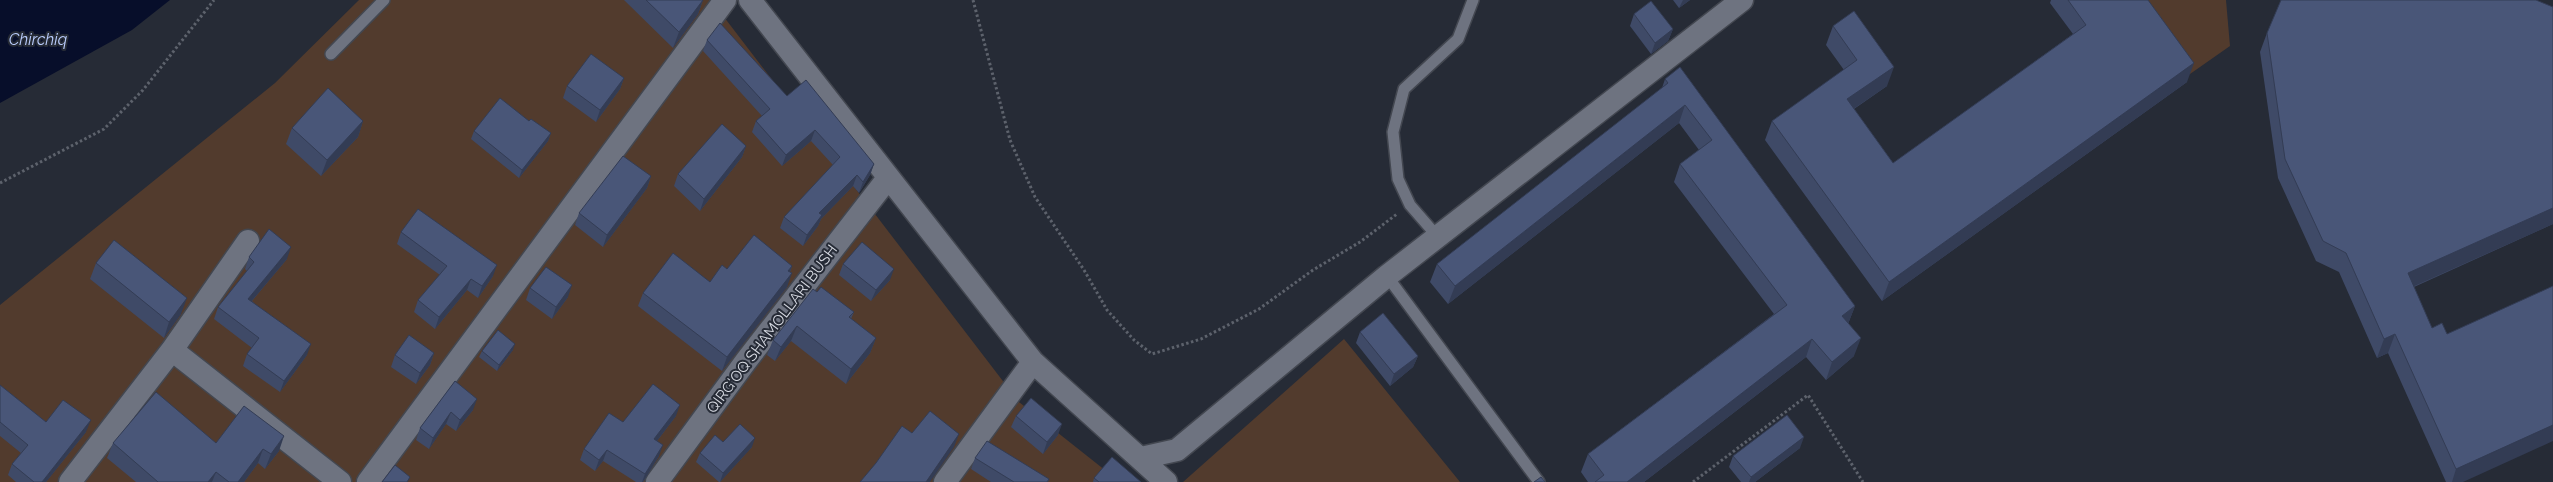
<svg xmlns="http://www.w3.org/2000/svg" width="2553" height="482" viewBox="0 0 2553 482" font-family="Raleway,sans-serif">
	<style>
		.green { fill: #523b2d }
		.water { fill: #070e2a }
		.lines { fill: none; stroke-linecap: round; stroke-linejoin: round }
		.service-casing { stroke: #434750; stroke-width: 14 }
		.minor-casing { stroke: #434750; stroke-width: 25 }
		.path { stroke: #5d626c; stroke-width: 3; stroke-dasharray: 2.5 2.5; stroke-linecap: butt }
		.service { stroke: #6e7380; stroke-width: 11 }
		.minor { stroke: #6e7380; stroke-width: 22 }
		.wall { fill: #3f4a67 }
		.shaded-wall { fill: #333c54 }
		.building { fill: #495678; stroke: #333c54 }
		.labels { text-anchor: middle; dominant-baseline: central; stroke-width: 4; stroke-linejoin: round; paint-order: stroke }
		.street-label { font-size: 15px; fill: #d7dae2; stroke: #262b36 }
		.water-label { font-size: 16px; font-style: italic; fill: #bacdfd; stroke: #262b36 }
	</style>
	<rect width="100%" height="100%" fill="#262b36"/>
	<path class="green" d="M 359,0 L 711,0 L 1019,402 L 1120,482 L 0,482 L 0,305 L 275,83 Z
		M 2137,0 L 2226,0 L 2230,46 L 2190,74 Z
		M 1344,339 L 1460,482 L 1183,482 Z"/>
	<path class="water" d="M 0,0 L 170,0 L 132,30 L 0,103 Z"/>
	<g class="lines">
		<defs>
			<path id="service" d="M 331,54 L 384,0
				M 1437,236 L 1410,205 L 1398,179 L 1393,132 L 1404,89 L 1458,39 L 1473,0
				M 1387,276 L 1539,482"/>
			<path id="minor" d="M 750,0 L 1033,362 L 1166,482
				M 172,350 L 340,482
				M 1141,458 L 1177,450 L 1387,276 L 1742,0
				M 70,482 L 172,350 L 248,241
				M 368,482 L 725,0
				M 657,482 L 746,361 L 888,178
				M 945,482 L 1033,362"/>
		</defs>
		<use href="#service" class="service-casing"/>
		<use href="#minor" class="minor-casing"/>
		<path class="path" d="M 973,0 L 1010,140 L 1035,197 L 1084,270 L 1107,310 L 1134,340 L 1152,354 L 1201,339 L 1259,309 L 1313,270 L 1360,242 L 1397,214
			M 0,183 L 104,129 L 143,90 L 214,0
			M 1693,482 L 1808,395 L 1863,482"/>
		<use href="#service" class="service"/>
		<use href="#minor" class="minor"/>
	</g>
	<path class="wall" d="M 624,0 L 703,0 L 698,14 L 673,48 Z
		M 1673,0 L 1690,0 L 1679,8 Z
		M 2051,0 L 2148,0 L 2187,82 L 1882,301 L 1765,140 L 1772,121 L 1844,70 L 1826,45 L 1833,26 L 1887,86 L 1854,109 L 1893,163 L 2073,34 L 2050,3 Z
		M 2553,7 L 2553,224 L 2414,287 L 2463,482 L 2446,482 L 2388,353 L 2377,358 L 2339,272 L 2316,261 L 2278,178 L 2260,52 L 2267,33 Z
		M 1634,14 L 1673,29 L 1668,41 L 1651,54 L 1630,26 Z
		M 707,40 L 787,96 L 874,164 L 870,175 L 859,193 L 853,186 L 821,219 L 818,226 L 803,246 L 780,228 L 784,217 L 833,165 L 811,141 L 782,166 L 752,132 L 756,121 L 762,116 L 703,51 Z
		M 624,78 L 620,89 L 596,122 L 563,98 L 567,86 Z
		M 1665,79 L 1855,306 L 1848,324 L 1854,356 L 1826,380 L 1806,357 L 1644,482 L 1588,482 L 1581,472 L 1588,454 L 1774,314 L 1674,182 L 1680,164 L 1699,150 L 1679,123 L 1448,304 L 1430,282 L 1437,264 L 1662,88 Z
		M 363,121 L 358,137 L 321,176 L 286,144 L 292,128 Z
		M 529,121 L 551,133 L 548,141 L 519,178 L 471,139 L 474,131 Z
		M 746,146 L 742,157 L 700,211 L 674,186 L 678,174 Z
		M 651,176 L 647,188 L 603,247 L 575,225 L 579,213 Z
		M 401,232 L 493,276 L 478,298 L 467,290 L 435,329 L 414,312 L 418,300 L 440,275 L 397,244 Z
		M 249,257 L 287,259 L 252,301 L 307,355 L 280,392 L 243,366 L 247,354 L 252,348 L 214,319 L 218,307 L 247,271 L 245,269 Z
		M 96,263 L 181,314 L 164,338 L 90,279 Z
		M 843,264 L 890,280 L 871,301 L 839,275 Z
		M 792,266 L 790,272 L 787,287 L 722,371 L 638,306 L 643,293 L 710,282 L 727,269 Z
		M 530,288 L 568,297 L 552,319 L 526,300 Z
		M 817,292 L 854,312 L 851,319 L 876,338 L 870,353 L 846,384 L 791,341 L 775,361 L 767,355 L 773,340 Z
		M 1360,332 L 1418,356 L 1413,367 L 1390,386 L 1356,343 Z
		M 513,350 L 497,371 L 479,357 L 482,351 Z
		M 434,353 L 430,365 L 416,384 L 391,367 L 395,355 Z
		M 455,381 L 473,410 L 456,431 L 446,424 L 429,449 L 416,440 L 420,428 Z
		M 0,385 L 46,422 L 86,432 L 46,482 L 16,482 L 8,475 L 12,464 L 21,453 L 0,436 Z
		M 676,416 L 657,441 L 659,456 L 643,482 L 636,482 L 603,461 L 595,471 L 580,460 L 584,449 L 623,422 Z
		M 1016,416 L 1058,435 L 1043,454 L 1011,427 Z
		M 723,442 L 752,447 L 720,482 L 719,482 L 696,462 L 700,453 Z
		M 113,443 L 216,443 L 279,451 L 265,469 L 258,463 L 244,482 L 136,482 L 107,458 Z
		M 1800,448 L 1755,482 L 1741,482 L 1729,467 L 1733,456 Z
		M 975,458 L 1049,479 L 1048,482 L 991,482 L 971,469 Z
		M 1094,478 L 1141,482 L 1093,482 Z"/>
	<path class="shaded-wall" d="M 703,0 L 698,14 L 673,48 L 679,32 Z
		M 1683,0 L 1690,0 L 1679,8 Z
		M 1673,29 L 1668,41 L 1651,54 L 1655,43 Z
		M 2194,63 L 2187,82 L 1882,301 L 1889,282 Z
		M 1894,67 L 1887,86 L 1840,118 L 1847,99 Z
		M 624,78 L 620,89 L 596,122 L 600,110 Z
		M 1685,105 L 1679,123 L 1448,304 L 1455,286 Z
		M 363,121 L 358,137 L 321,176 L 327,160 Z
		M 815,130 L 811,141 L 782,166 L 786,155 Z
		M 551,133 L 548,141 L 519,178 L 522,170 Z
		M 746,146 L 742,157 L 700,211 L 704,199 Z
		M 874,164 L 870,175 L 859,193 L 863,182 Z
		M 857,175 L 853,186 L 821,219 L 818,226 L 803,246 L 807,235 L 819,213 Z
		M 651,176 L 647,188 L 603,247 L 607,235 Z
		M 2553,208 L 2553,224 L 2401,292 L 2408,273 Z
		M 291,247 L 287,259 L 244,310 L 248,299 Z
		M 497,265 L 493,276 L 478,298 L 482,286 Z
		M 792,266 L 787,279 L 792,273 L 787,287 L 722,371 L 727,357 Z
		M 894,269 L 890,280 L 871,301 L 876,290 Z
		M 471,279 L 467,290 L 435,329 L 439,317 Z
		M 572,285 L 568,297 L 552,319 L 556,307 Z
		M 187,298 L 181,314 L 164,338 L 169,322 Z
		M 1855,306 L 1848,324 L 1842,316 Z
		M 797,326 L 791,341 L 775,361 L 781,347 Z
		M 2395,334 L 2388,353 L 2377,358 L 2384,339 Z
		M 876,338 L 870,353 L 846,384 L 851,369 Z
		M 1861,338 L 1854,356 L 1826,380 L 1832,362 Z
		M 1812,339 L 1806,357 L 1644,482 L 1627,482 Z
		M 311,344 L 307,355 L 280,392 L 284,381 Z
		M 515,344 L 513,350 L 497,371 L 499,365 Z
		M 434,353 L 430,365 L 416,384 L 420,373 Z
		M 1418,356 L 1413,367 L 1390,386 L 1394,374 Z
		M 477,399 L 473,410 L 456,431 L 460,420 Z
		M 680,405 L 676,416 L 650,450 L 654,439 Z
		M 451,412 L 446,424 L 429,449 L 433,438 Z
		M 91,420 L 86,432 L 46,482 L 42,482 Z
		M 1062,424 L 1058,435 L 1043,454 L 1047,442 Z
		M 2553,425 L 2553,441 L 2463,482 L 2452,482 L 2456,469 Z
		M 959,434 L 954,447 L 930,482 L 926,482 Z
		M 284,436 L 279,451 L 265,469 L 271,454 Z
		M 1804,437 L 1800,448 L 1755,482 L 1749,482 L 1751,477 Z
		M 755,438 L 752,447 L 720,482 L 723,473 Z
		M 663,445 L 659,456 L 643,482 L 642,482 L 645,474 Z
		M 263,449 L 258,463 L 244,482 L 238,482 Z
		M 607,450 L 603,461 L 595,471 L 599,460 Z
		M 216,472 L 212,482 L 208,482 Z"/>
	<path class="building" d="M 646,0 L 703,0 L 679,32 Z
		M 2068,0 L 2148,0 L 2194,63 L 1889,282 L 1772,121 L 1857,60 L 1833,26 L 1854,11 L 1894,67 L 1847,99 L 1893,163 L 2086,25 Z
		M 2281,0 L 2536,0 L 2553,7 L 2553,208 L 2408,273 L 2432,328 L 2442,323 L 2447,334 L 2553,286 L 2553,425 L 2456,469 L 2395,334 L 2384,339 L 2346,253 L 2323,241 L 2285,159 L 2267,33 Z
		M 1651,1 L 1673,29 L 1655,43 L 1634,14 Z
		M 720,23 L 787,96 L 806,80 L 874,164 L 863,182 L 857,175 L 819,213 L 822,215 L 807,235 L 784,217 L 840,157 L 815,130 L 786,155 L 756,121 L 770,109 L 707,40 Z
		M 591,54 L 624,78 L 600,110 L 567,86 Z
		M 1680,67 L 1855,306 L 1842,316 L 1861,338 L 1832,362 L 1812,339 L 1627,482 L 1595,482 L 1604,475 L 1588,454 L 1787,305 L 1680,164 L 1712,140 L 1685,105 L 1455,286 L 1437,264 L 1668,83 L 1665,79 Z
		M 328,88 L 363,121 L 327,160 L 292,128 Z
		M 500,98 L 529,121 L 531,119 L 551,133 L 522,170 L 474,131 Z
		M 722,124 L 746,146 L 704,199 L 678,174 Z
		M 623,156 L 651,176 L 607,235 L 579,213 Z
		M 418,209 L 497,265 L 482,286 L 471,279 L 439,317 L 418,300 L 447,266 L 401,232 Z
		M 269,229 L 291,247 L 248,299 L 311,344 L 284,381 L 247,354 L 259,338 L 218,307 L 254,262 L 249,257 Z
		M 754,235 L 792,266 L 788,271 L 792,273 L 727,357 L 643,293 L 673,253 L 710,282 L 722,265 L 727,269 Z
		M 114,240 L 187,298 L 169,322 L 96,263 Z
		M 862,242 L 894,269 L 876,290 L 843,264 Z
		M 546,267 L 572,285 L 556,307 L 530,288 Z
		M 821,287 L 854,312 L 849,317 L 876,338 L 851,369 L 797,326 L 781,347 L 773,340 L 813,289 L 817,292 Z
		M 1383,313 L 1418,356 L 1394,374 L 1360,332 Z
		M 498,330 L 515,344 L 499,365 L 482,351 Z
		M 409,335 L 434,353 L 420,373 L 395,355 Z
		M 455,381 L 477,399 L 460,420 L 451,412 L 433,438 L 420,428 Z
		M 653,384 L 680,405 L 654,439 L 663,445 L 645,474 L 607,450 L 599,460 L 584,449 L 609,413 L 623,422 Z
		M 0,385 L 46,422 L 63,400 L 91,420 L 42,482 L 34,482 L 12,464 L 28,445 L 0,422 Z
		M 156,392 L 216,443 L 244,406 L 284,436 L 271,454 L 263,449 L 238,482 L 229,482 L 216,472 L 208,482 L 158,482 L 113,443 Z
		M 1031,398 L 1062,424 L 1047,442 L 1016,416 Z
		M 930,411 L 959,434 L 926,482 L 860,482 L 876,463 L 902,426 L 912,433 Z
		M 1787,415 L 1804,437 L 1751,477 L 1733,456 Z
		M 740,424 L 755,438 L 723,473 L 700,453 L 715,435 L 723,442 Z
		M 987,441 L 1049,479 L 1047,482 L 1014,482 L 975,458 Z
		M 1112,457 L 1141,482 L 1099,482 L 1094,478 Z
		M 395,465 L 410,477 L 407,482 L 382,482 Z
		M 1541,477 L 1545,482 L 1534,482 Z"/>
	<g class="labels">
		<g class="street-label">
			<text transform="translate(772 329) rotate(-53)">QIRG'OQ SHAMOLLARI BUSH</text>
		</g>
		<g class="water-label">
			<text x="38" y="39">Chirchiq</text>
		</g>
	</g>
</svg>
